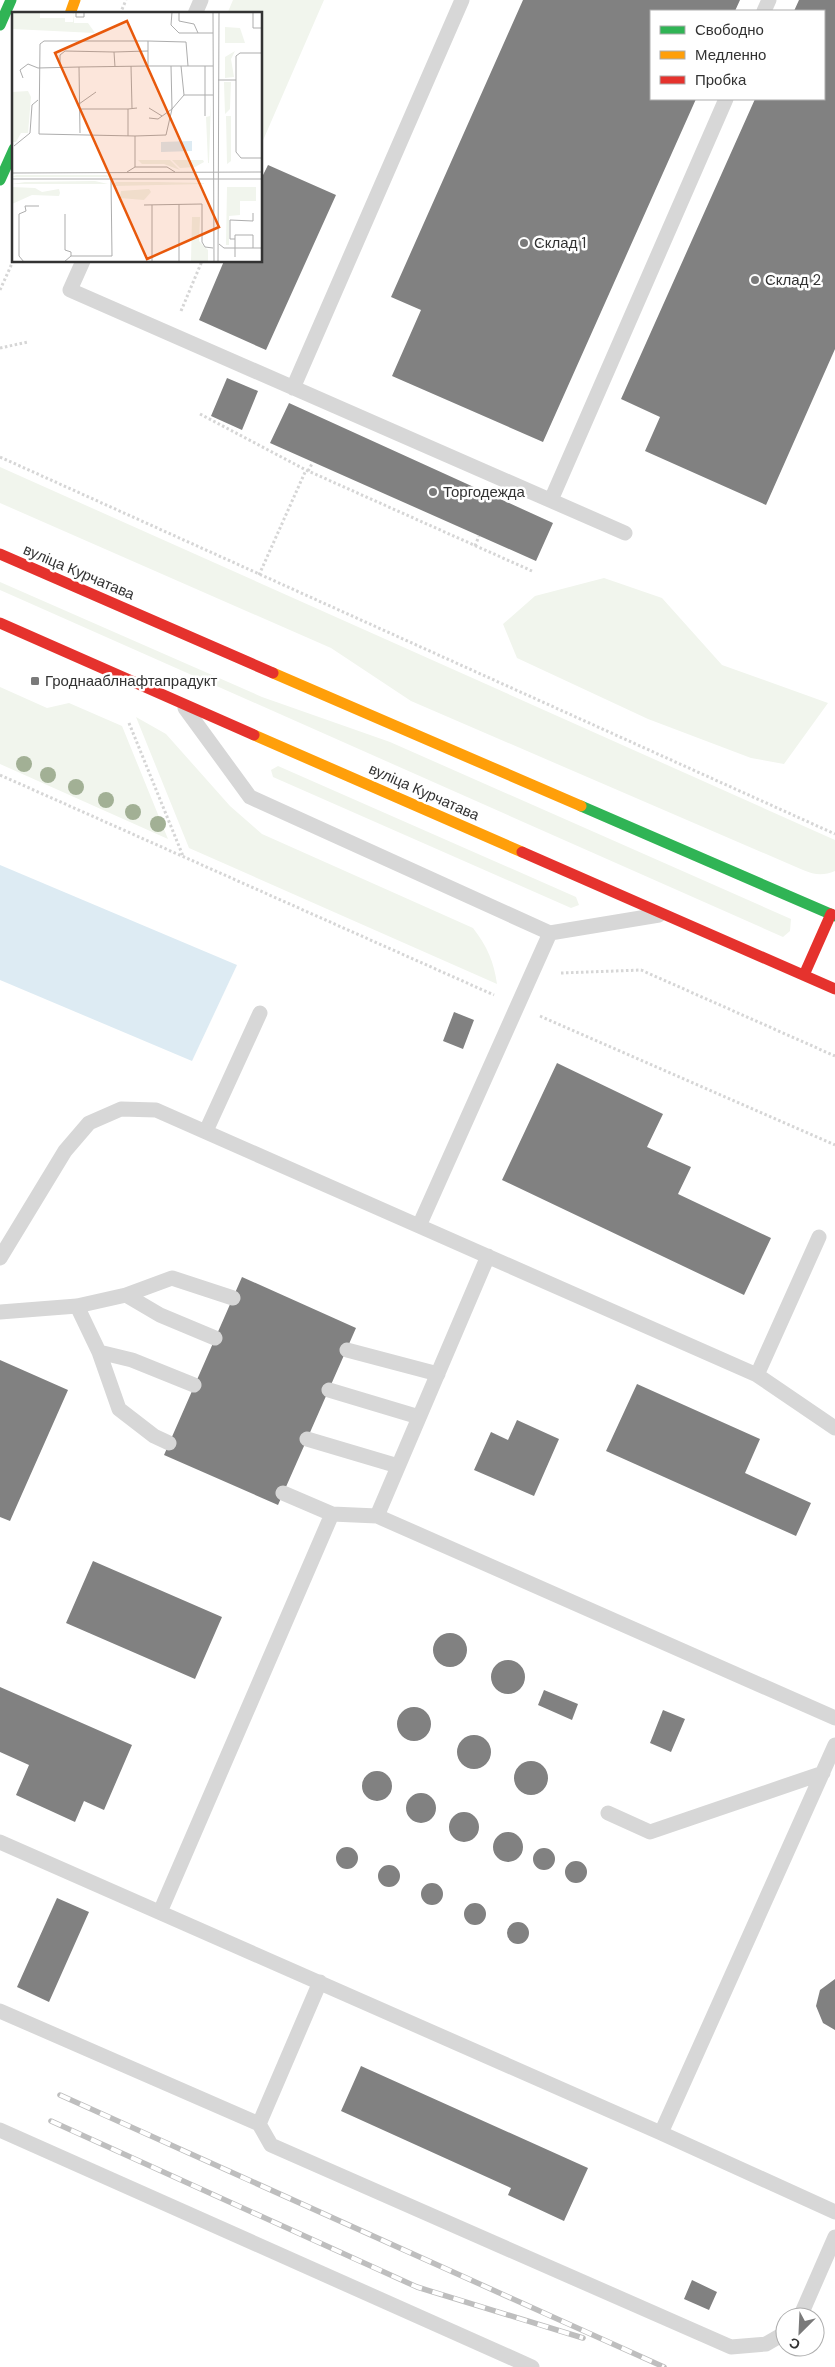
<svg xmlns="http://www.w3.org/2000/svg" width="835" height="2367" viewBox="0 0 835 2367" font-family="'DM Sans',sans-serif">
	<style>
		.green { fill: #f1f5ed }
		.water { fill: #ddebf3 }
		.building { fill: #818181 }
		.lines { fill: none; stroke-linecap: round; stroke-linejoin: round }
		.path { stroke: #d6d6d6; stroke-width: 3; stroke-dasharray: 2.5 2.5; stroke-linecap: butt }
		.lane { stroke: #d7d7d7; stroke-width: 15 }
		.fast { stroke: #30b455; stroke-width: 11 }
		.slow { stroke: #ff9f0a; stroke-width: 11 }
		.jam { stroke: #e5322d; stroke-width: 11 }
		.rail-casing { stroke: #bebebe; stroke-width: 5.5 }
		.rail { stroke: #fff; stroke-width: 4; stroke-dasharray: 11; stroke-linecap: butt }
		.tree { fill: #a2b095 }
		.poi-dot { fill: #7a7a7a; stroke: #fff; stroke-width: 2 }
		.labels { text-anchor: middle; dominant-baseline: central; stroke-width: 5; stroke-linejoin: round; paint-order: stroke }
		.poi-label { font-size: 15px; fill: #333; stroke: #fff; text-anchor: start }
		.street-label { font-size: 15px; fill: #333; stroke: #fff }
		.inset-road { fill: none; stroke: #adadad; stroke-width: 1 }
		.view { fill: #e8590c; fill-opacity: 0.15; stroke: #e8590c; stroke-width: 2.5 }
		.inset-edge { fill: none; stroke: #333; stroke-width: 2.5 }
	</style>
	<rect width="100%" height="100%" fill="#fff"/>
	<path class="green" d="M 233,0 L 324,0 L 261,145 L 261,14 L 227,14 Z
		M 0,467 L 835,840 L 835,871 C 823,876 815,875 803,870 L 411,701 L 331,648 L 0,503 Z
		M 604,578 L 662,598 L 722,665 L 828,703 L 784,764 L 751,758 L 648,719 L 517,658 L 503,624 L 535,596 Z
		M 0,582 L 262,697 L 390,742 L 791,919 L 790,931 L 783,937 L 0,590 Z
		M 0,687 L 47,708 L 69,703 L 122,726 L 168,839 L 0,764 Z
		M 136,717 L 166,734 L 230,806 L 262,834 L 473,928 C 487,946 494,962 497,984 L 189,848 Z
		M 278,766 L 576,897 L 579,905 L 571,908 L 273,777 L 271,770 Z"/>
	<path class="water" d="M 0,865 L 237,965 L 192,1061 L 0,980 Z"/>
	<path class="building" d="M 523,0 L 740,0 L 735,11 L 651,11 L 651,99 L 696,99 L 543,442 L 392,376 L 421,310 L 391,297 Z
		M 799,0 L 835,0 L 835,349 L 766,505 L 645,451 L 660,417 L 621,399 L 755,99 L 824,99 L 824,11 L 794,11 Z
		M 268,165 L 336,195 L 266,350 L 199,320 L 224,261 L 261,261 L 261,179 Z
		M 227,378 L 258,391 L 242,430 L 211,416 Z
		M 289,403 L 553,523 L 536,561 L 270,443 Z
		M 454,1012 L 474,1020 L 463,1049 L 443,1041 Z
		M 557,1063 L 663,1114 L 647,1147 L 691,1167 L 678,1194 L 771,1238 L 744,1295 L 502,1180 Z
		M 242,1277 L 356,1328 L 278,1505 L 164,1455 Z
		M 0,1360 L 68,1390 L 10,1521 L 0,1517 Z
		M 637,1384 L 760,1439 L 745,1473 L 811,1503 L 796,1536 L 606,1451 Z
		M 517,1420 L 559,1439 L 534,1496 L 474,1470 L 491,1432 L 508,1440 Z
		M 93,1561 L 222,1617 L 195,1679 L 66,1623 Z
		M433 1650a17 17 0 1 1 34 0a17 17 0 1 1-34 0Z
		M491 1677a17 17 0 1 1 34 0a17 17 0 1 1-34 0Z
		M 0,1687 L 132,1745 L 104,1810 L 84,1801 L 75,1822 L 16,1795 L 29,1765 L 0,1752 Z
		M 544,1690 L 578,1704 L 572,1720 L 538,1705 Z
		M397 1724a17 17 0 1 1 34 0a17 17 0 1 1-34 0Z
		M 663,1710 L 685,1719 L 671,1752 L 650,1743 Z
		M457 1752a17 17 0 1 1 34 0a17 17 0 1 1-34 0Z
		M514 1778a17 17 0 1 1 34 0a17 17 0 1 1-34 0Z
		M362 1786a15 15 0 1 1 30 0a15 15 0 1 1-30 0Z
		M406 1808a15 15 0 1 1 30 0a15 15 0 1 1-30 0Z
		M449 1827a15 15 0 1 1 30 0a15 15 0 1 1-30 0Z
		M493 1847a15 15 0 1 1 30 0a15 15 0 1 1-30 0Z
		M336 1858a11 11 0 1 1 22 0a11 11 0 1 1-22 0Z
		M533 1859a11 11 0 1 1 22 0a11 11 0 1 1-22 0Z
		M565 1872a11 11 0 1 1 22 0a11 11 0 1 1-22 0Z
		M378 1876a11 11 0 1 1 22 0a11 11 0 1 1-22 0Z
		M421 1894a11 11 0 1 1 22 0a11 11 0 1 1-22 0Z
		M 57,1898 L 89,1912 L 49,2002 L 17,1987 Z
		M464 1914a11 11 0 1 1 22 0a11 11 0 1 1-22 0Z
		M507 1933a11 11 0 1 1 22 0a11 11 0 1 1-22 0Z
		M 835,1979 L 835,2030 L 823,2023 L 816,2006 L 820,1990 Z
		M 361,2066 L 588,2168 L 564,2221 L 508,2195 L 511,2188 L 341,2111 Z
		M 692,2280 L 717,2292 L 709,2310 L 684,2299 Z"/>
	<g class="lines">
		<path class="path" d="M 120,14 L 126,0
			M 0,290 L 14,259
			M 181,311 L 202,261
			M 0,348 L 28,342
			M 200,414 L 306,470 L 532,571
			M 0,457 L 835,834
			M 308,471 L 313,462
			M 475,546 L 479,536
			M 259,575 L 306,470
			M 129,723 L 183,856
			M 0,775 L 494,995
			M 561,973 L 641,970 L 835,1056
			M 540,1016 L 835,1145"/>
		<path class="lane" d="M 764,11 L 769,0
			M 195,14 L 201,0
			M 83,261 L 70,290 L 625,533
			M 293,388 L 462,0
			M 551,500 L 726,99
			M 185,708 L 250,797 L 550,933 L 659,915
			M 550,933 L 419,1226 L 757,1375 L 835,1428
			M 206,1131 L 260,1013
			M 0,1258 L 65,1151 L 89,1123 L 121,1109 L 156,1110 L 419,1226
			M 126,1295 L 172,1278 L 233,1298
			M 77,1306 L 99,1352 L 119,1409 L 154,1436 L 169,1443
			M 0,1312 L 77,1306 L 126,1295 L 160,1315 L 215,1338
			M 347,1350 L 438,1374
			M 99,1352 L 132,1360 L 194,1385
			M 757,1375 L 819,1237
			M 329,1390 L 419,1417
			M 307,1439 L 398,1466
			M 283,1493 L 332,1514 L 377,1516 L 488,1256
			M 377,1516 L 835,1718
			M 835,1745 L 661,2133 L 835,2212
			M 608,1813 L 650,1832 L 823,1773
			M 0,1842 L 661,2133
			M 160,1912 L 332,1514
			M 0,2011 L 259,2124 L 320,1982
			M 259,2124 L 271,2145 L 731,2347 L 766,2344 L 785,2333
			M 0,2130 L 532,2367
			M 800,2317 L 835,2237"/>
		<path class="fast" d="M 0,25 L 11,0
			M 0,180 L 14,149
			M 581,806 L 835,916"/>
		<path class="slow" d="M 70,14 L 75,0
			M 273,673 L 581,806
			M 254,735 L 522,852"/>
		<path class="jam" d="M 0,554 L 273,673
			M 0,623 L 254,735
			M 522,852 L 835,989
			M 804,975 L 831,914"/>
		<defs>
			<path id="rail" d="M 60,2095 L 664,2367
				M 51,2121 L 417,2287 L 583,2338"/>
		</defs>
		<use href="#rail" class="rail-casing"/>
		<use href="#rail" class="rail"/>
	</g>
	<g class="tree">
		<circle cx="24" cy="764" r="8"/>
		<circle cx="48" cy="775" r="8"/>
		<circle cx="76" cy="787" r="8"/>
		<circle cx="106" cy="800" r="8"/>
		<circle cx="133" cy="812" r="8"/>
		<circle cx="158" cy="824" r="8"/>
	</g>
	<g class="poi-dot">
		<circle cx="524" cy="243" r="5"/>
		<circle cx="755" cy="280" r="5"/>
		<circle cx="433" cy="492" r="5"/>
		<rect x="30" y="676" width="10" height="10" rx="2.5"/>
	</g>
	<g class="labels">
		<g class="poi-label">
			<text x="534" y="243">Склад 1</text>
			<text x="765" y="280">Склад 2</text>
			<text x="443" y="492">Торгодежда</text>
			<text x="45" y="681">Гроднааблнафтапрадукт</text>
		</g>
		<g class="street-label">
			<text transform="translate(79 572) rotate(23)">вуліца Курчатава</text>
			<text transform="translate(424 792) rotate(24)">вуліца Курчатава</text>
		</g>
	</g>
	<g transform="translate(12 12)">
		<rect width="250" height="250" fill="#fff"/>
		<path d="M 0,0 L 28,0 L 28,6 L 53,6 L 53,0 L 57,0 L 53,1 L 53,10 L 61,10 L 62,2 L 58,0 L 62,0 L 62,11 L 76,11 L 83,21 L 0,17 ZM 213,15 L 228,16 L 233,31 L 213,31 ZM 223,39 L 219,47 L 222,65 L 213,66 L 213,45 ZM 212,70 L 219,70 L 218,97 L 213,102 ZM 16,79 L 19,85 L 16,121 L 9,121 L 4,130 L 0,130 L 0,80 ZM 199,89 L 197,151 L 196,151 L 194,105 L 198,104 ZM 214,104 L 219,104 L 219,149 L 215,152 ZM 126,148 L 158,148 L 168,158 L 152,152 L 130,152 ZM 160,148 L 191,148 L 192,150 L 183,155 L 168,156 ZM 4,163 L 95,163 L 97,165 L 0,165 ZM 83,169 L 96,172 L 0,172 L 13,170 ZM 144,170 L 192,171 L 192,172 L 101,174 L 104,170 ZM 0,175 L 23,176 L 30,180 L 47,177 L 48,181 L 47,184 L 20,183 L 0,192 ZM 215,175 L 244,175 L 244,189 L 228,189 L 228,203 L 217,204 L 217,233 L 214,233 ZM 137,177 L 139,180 L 132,188 L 108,186 L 109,179 ZM 180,205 L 188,205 L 187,229 L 196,238 L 196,250 L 179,250 Z" fill="#f1f5ed"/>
		<path d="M 180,129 L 180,139 L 149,140 L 149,130 Z" fill="#ddebf3"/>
		<path class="inset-road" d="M 64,0 L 64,5 L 72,5 L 72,0M 160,0 L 159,13 L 167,21 L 201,21M 167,0 L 167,9 L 182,12 L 186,21M 201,0 L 202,250M 241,0 L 241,16 L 250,16M 136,29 L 174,30 L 176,54M 250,41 L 228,41 L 224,44 L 224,140 L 229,146 L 250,146M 48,54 L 48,43 L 53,39 L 102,40M 119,54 L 120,96M 169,54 L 172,83 L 201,83M 67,55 L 136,54M 103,55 L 102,40 L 136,39M 11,66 L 8,58 L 16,52 L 26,56 L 67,55 L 68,121M 206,68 L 224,68M 67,92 L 84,80M 137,96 L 150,104M 67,97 L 116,97M 193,104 L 193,54M 137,106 L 146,107 L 160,97 L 159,54M 116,124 L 116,97 L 125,96M 123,124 L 154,123 L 160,97 L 172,83M 2,134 L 18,121 L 20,93 L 26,88M 123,155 L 123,124 L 27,122 L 28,32 L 32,29 L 136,29 L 136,54 L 201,54M 115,160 L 123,155 L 155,155 L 163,160M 0,161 L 250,160M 0,167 L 250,167M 167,192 L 167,250M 132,193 L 190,192 L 190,230 L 193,235 L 201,236M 140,193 L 140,250M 53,202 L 53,238 L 59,240 L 59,244M 223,227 L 218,227 L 218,208 L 241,209 L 241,201M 207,232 L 212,236 L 250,236M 223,245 L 223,223 L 241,223 L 241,236M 12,250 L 7,244 L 7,202 L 14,199 L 13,194 L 27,194M 52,250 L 59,244 L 100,244 L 99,167M 206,250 L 207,0"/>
		<path class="view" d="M 115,9 L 207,215 L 135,247 L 43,41 Z"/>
		<rect width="250" height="250" class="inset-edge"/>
	</g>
	<rect x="650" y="10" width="175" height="90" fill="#ffffff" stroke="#adadad"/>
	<rect x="660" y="26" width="25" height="8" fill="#30b455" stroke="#adadad"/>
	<text x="695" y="35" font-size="15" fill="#333333">Свободно</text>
	<rect x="660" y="51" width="25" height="8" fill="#ff9f0a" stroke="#adadad"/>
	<text x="695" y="60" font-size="15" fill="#333333">Медленно</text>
	<rect x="660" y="76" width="25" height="8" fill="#e5322d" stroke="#adadad"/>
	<text x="695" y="85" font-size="15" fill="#333333">Пробка</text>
	<g transform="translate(800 2332) rotate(204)"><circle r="24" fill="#ffffff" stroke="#adadad"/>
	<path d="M0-4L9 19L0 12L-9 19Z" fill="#7a7a7a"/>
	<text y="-8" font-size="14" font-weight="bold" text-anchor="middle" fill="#333333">С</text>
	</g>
</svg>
